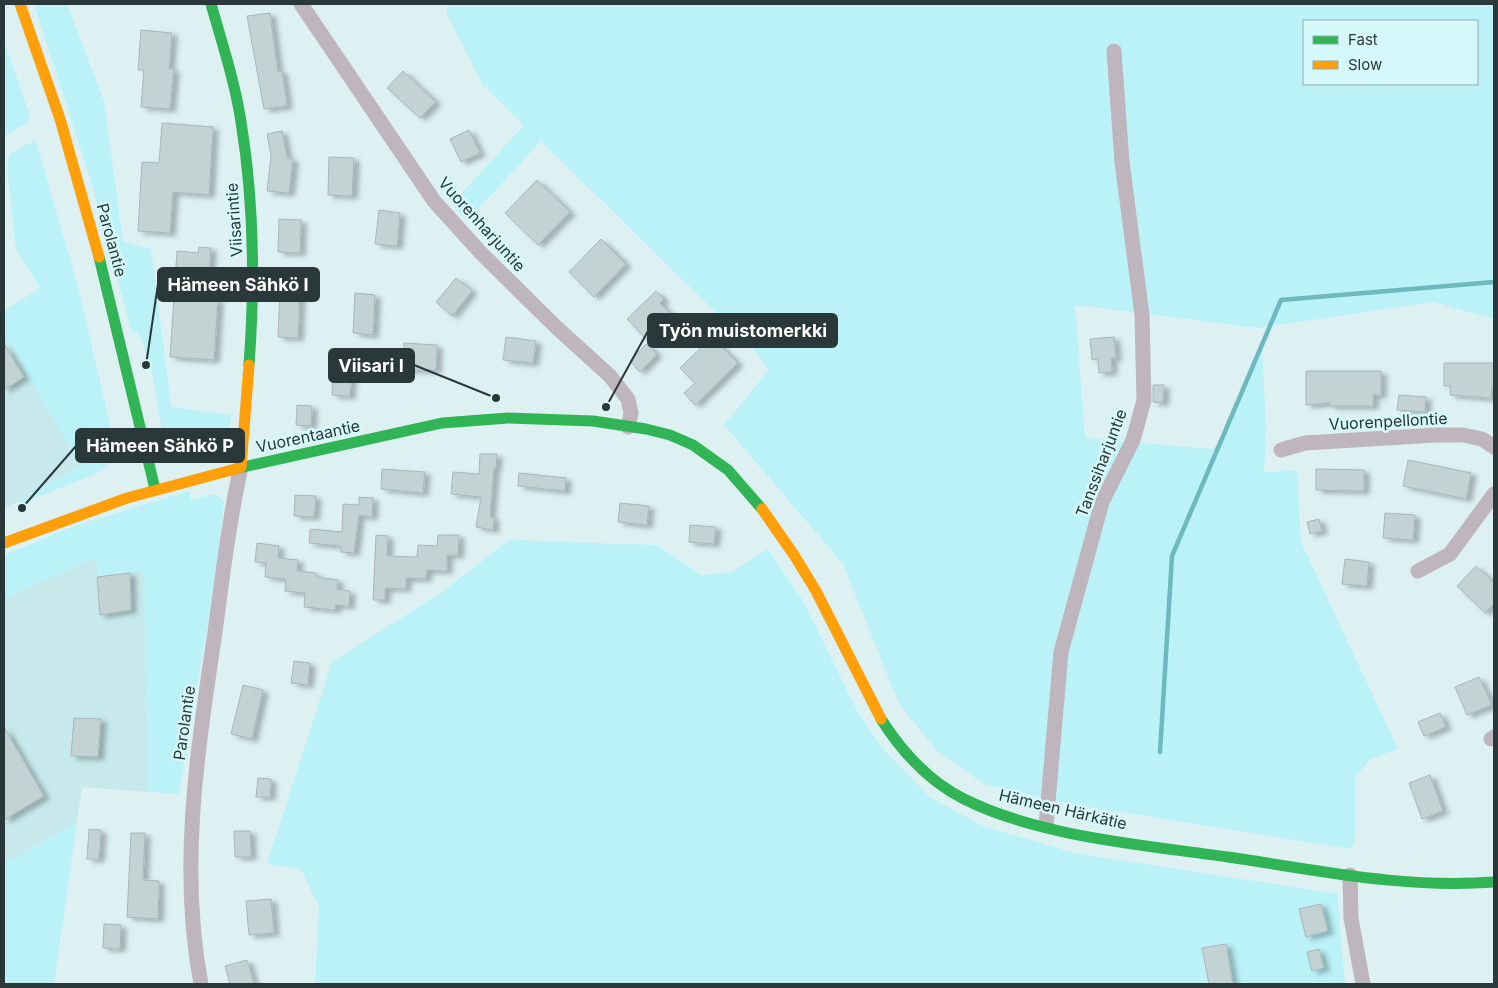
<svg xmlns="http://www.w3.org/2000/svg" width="1498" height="988" viewBox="0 0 1498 988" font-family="Inter,sans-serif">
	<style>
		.built { fill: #c8e9ec }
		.green { fill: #baf2f7; fill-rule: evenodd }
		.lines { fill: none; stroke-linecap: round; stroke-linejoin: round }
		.stream { stroke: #6db9bf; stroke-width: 4.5 }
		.building { fill: #c3d2d3; stroke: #a8b7b9; filter: url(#shadow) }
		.street { stroke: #bfb6bd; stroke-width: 15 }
		.fast { stroke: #30b455; stroke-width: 11 }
		.slow { stroke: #ff9f0a; stroke-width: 11 }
		.labels { text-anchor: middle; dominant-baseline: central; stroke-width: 5; stroke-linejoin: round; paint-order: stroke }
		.street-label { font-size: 16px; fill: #2b3839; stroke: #d5f8fb }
		.leader { fill: none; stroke: #2b3839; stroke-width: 2 }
		.callout-dot { fill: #2b3839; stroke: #d5f8fb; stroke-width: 2 }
		.callout { fill: #2b3839; stroke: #2b3839; stroke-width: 2 }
		.callout-label { font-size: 18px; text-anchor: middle; font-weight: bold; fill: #fff }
	</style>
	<defs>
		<filter id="shadow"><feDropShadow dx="5.5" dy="3" stdDeviation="2.5" flood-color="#0004"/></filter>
	</defs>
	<rect width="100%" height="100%" fill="#ddf1f3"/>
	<path class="built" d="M 4,336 L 82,466 L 4,509 Z
		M 96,557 L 98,576 L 144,571 L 148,792 L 82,787 L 77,822 L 4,864 L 4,599 Z"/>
	<path class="green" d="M 34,4 L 67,4 L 104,101 L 123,242 L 151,249 L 171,407 L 231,415 L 228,435 L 223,441 L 171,448 L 163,439 L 152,372 L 138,331 L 134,334 L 130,326 L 93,188 Z
		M 447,4 L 1494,4 L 1494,319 L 1433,302 L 1258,328 L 1075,305 L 1085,438 L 1211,449 L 1219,444 L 1262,343 L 1266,430 L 1264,472 L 1297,470 L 1301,542 L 1398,749 L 1369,760 L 1355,778 L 1355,840 L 1351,849 L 1070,804 L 984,784 L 936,750 L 899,704 L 843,564 L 724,425 L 769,370 L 752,348 L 541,141 L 467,221 L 452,204 L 524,125 L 483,85 L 447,15 ZM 1304,21 L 1477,21 L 1477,84 L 1304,84 Z
		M 4,40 L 30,116 L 28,122 L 4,137 Z
		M 36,141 L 78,287 L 115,446 L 111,462 L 102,471 L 19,505 L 17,501 L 81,466 L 4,336 L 4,311 L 40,288 L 16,249 L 7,170 L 9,155 L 22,146 Z
		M 189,491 L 191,500 L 216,494 L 224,502 L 214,586 L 179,794 L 148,792 L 144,571 L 98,576 L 96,557 L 4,599 L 4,555 L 74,526 Z
		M 509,540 L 657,545 L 701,575 L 732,572 L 768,549 L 803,601 L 858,713 L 884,750 L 930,797 L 983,826 L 1074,853 L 1337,894 L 1345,984 L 315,984 L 319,908 L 301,869 L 267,864 L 332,662 L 442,592 Z
		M 77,822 L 54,984 L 4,984 L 4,864 Z"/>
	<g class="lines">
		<path class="stream" d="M 1160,752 L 1172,556 L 1281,300 L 1494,282"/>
	</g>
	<path class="building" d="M 270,13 L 278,72 L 282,71 L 287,106 L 264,109 L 247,16 Z
		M 141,30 L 172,33 L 169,69 L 174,69 L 170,109 L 141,107 L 144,70 L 138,70 Z
		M 403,71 L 436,102 L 420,118 L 387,88 Z
		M 162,123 L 213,127 L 209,195 L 173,192 L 170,233 L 138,231 L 142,162 L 159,163 Z
		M 469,130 L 480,153 L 461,162 L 450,139 Z
		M 282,131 L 287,158 L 293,159 L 289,193 L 267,191 L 271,156 L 267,134 Z
		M 329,157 L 354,158 L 352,196 L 328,195 Z
		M 537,180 L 570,212 L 538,245 L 505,213 Z
		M 379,210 L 400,213 L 397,246 L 375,244 Z
		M 279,219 L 301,220 L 300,253 L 278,252 Z
		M 601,239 L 626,264 L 594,297 L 569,272 Z
		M 199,247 L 211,248 L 207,298 L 218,299 L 214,360 L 170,357 L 177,251 L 198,253 Z
		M 456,278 L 472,291 L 452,316 L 436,302 Z
		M 280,289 L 300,290 L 298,338 L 278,337 Z
		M 656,291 L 664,299 L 660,303 L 675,318 L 650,343 L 627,319 Z
		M 355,293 L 375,295 L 373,335 L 353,333 Z
		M 506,337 L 536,341 L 533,363 L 503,360 Z
		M 712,337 L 738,363 L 695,405 L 684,393 L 695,383 L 680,368 Z
		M 1114,337 L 1116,358 L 1111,358 L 1112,372 L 1099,373 L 1098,359 L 1092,360 L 1090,339 Z
		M 404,343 L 437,345 L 436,370 L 403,370 Z
		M 4,344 L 24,377 L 4,390 Z
		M 646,344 L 657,354 L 640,372 L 630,361 Z
		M 1444,363 L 1494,363 L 1494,387 L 1492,387 L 1491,398 L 1450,395 L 1451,386 L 1444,386 Z
		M 333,365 L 352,366 L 350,396 L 332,395 Z
		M 1306,371 L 1381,371 L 1381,395 L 1373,395 L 1373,406 L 1330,406 L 1330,403 L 1306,405 Z
		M 1153,385 L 1164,385 L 1163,403 L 1153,402 Z
		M 1399,395 L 1426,397 L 1425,412 L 1397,410 Z
		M 297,405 L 312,406 L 311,426 L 296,425 Z
		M 480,454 L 497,454 L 496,468 L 494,468 L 490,517 L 494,518 L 493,530 L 476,527 L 481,497 L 451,494 L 453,472 L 479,474 Z
		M 1408,460 L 1471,473 L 1466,499 L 1403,486 Z
		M 382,469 L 425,472 L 423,493 L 381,489 Z
		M 1316,469 L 1364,470 L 1364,491 L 1316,490 Z
		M 519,473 L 566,478 L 565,491 L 518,486 Z
		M 295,495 L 316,496 L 314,517 L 294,516 Z
		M 359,497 L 373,498 L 372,517 L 359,515 L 354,553 L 341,552 L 341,546 L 309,543 L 310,529 L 342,532 L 343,504 L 359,505 Z
		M 620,503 L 649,506 L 647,525 L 618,522 Z
		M 1385,513 L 1415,515 L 1413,540 L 1383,538 Z
		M 1319,519 L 1322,531 L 1310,534 L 1307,522 Z
		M 690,525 L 716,527 L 714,544 L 689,542 Z
		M 376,535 L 388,536 L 387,556 L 417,557 L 418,545 L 437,546 L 438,535 L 459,535 L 458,555 L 447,555 L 447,571 L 427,570 L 426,579 L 406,578 L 406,589 L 385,588 L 385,600 L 373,600 Z
		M 257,543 L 279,546 L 278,558 L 298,560 L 297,571 L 316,573 L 316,577 L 338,580 L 337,589 L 350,591 L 349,606 L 336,605 L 335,610 L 304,607 L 305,593 L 285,591 L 286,579 L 265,577 L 266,563 L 255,562 Z
		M 1345,559 L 1369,562 L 1367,586 L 1342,584 Z
		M 1476,566 L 1494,583 L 1494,603 L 1485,613 L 1457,586 Z
		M 130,573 L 131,610 L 100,615 L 97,577 Z
		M 294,661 L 310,663 L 308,685 L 291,683 Z
		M 1479,677 L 1492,705 L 1467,715 L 1455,687 Z
		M 243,685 L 263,690 L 252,739 L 231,734 Z
		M 1440,713 L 1446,727 L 1424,736 L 1418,722 Z
		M 74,718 L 101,719 L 98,757 L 71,756 Z
		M 4,727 L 44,796 L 4,820 Z
		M 1430,775 L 1443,811 L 1422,819 L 1409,783 Z
		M 258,778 L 271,779 L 270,797 L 256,797 Z
		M 89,829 L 101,830 L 99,859 L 87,859 Z
		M 234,831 L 250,831 L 251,857 L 235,857 Z
		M 131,833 L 145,833 L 143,880 L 159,881 L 158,919 L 127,917 Z
		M 271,899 L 274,933 L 249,935 L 246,901 Z
		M 1321,904 L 1328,931 L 1306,937 L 1299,909 Z
		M 104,924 L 121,925 L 120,949 L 103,948 Z
		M 1226,944 L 1233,984 L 1209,984 L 1202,948 Z
		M 1319,949 L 1324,968 L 1312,971 L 1307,952 Z
		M 247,960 L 254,984 L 230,984 L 225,966 Z"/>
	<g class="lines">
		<path class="street" d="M 301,4 L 434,201 L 481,253 L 556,327 L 610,376 L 628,399 L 631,413 L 628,427
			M 1281,450 L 1305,443 L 1436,435 L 1463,435 L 1482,439 L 1494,447
			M 1418,571 L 1450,554 L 1494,494
			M 1491,739 L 1494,737
			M 1046,825 L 1061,652 L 1102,502 L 1133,440 L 1144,400 L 1142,315 L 1122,162 L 1114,51
			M 1350,875 L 1351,918 L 1363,984
			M 201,984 C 179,869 197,754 214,639 C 222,582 228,524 241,467"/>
		<path class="fast" d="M 211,4 C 222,43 235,82 241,122 C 254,202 255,284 249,365
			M 99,257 L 155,489
			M 239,468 L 442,423 L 508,418 L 593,421 L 646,429 L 670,435 L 693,445 L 728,470 L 762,509
			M 881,719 C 902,752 928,781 964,799 C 1040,837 1145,845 1228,857 C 1317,870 1404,889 1494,882"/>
		<path class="slow" d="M 20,4 L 60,119 L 99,257
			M 241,467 L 249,365
			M 762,509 L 794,555 L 816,591 L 881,719
			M 4,543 L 127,498 L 239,468"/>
	</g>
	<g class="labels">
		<g class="street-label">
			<text transform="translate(234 220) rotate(-94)">Viisarintie</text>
			<text transform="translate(482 224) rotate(48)">Vuorenharjuntie</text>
			<text transform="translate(112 240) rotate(75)">Parolantie</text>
			<text transform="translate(1388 421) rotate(-3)">Vuorenpellontie</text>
			<text transform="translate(308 436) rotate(-12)">Vuorentaantie</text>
			<text transform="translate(1101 463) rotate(-69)">Tanssiharjuntie</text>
			<text transform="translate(184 723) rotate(-82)">Parolantie</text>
			<text transform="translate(1063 809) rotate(13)">Hämeen Härkätie</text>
		</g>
	</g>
	<path class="leader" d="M146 365L158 284M606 407L648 331M496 398L414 365M22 508L76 446"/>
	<g class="callout-dot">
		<circle cx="146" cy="365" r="5"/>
		<circle cx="606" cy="407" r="5"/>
		<circle cx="496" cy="398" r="5"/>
		<circle cx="22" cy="508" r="5"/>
	</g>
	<g class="callout">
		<rect x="158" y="268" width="161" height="33" rx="5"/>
		<rect x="648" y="314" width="189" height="33" rx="5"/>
		<rect x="329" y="349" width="85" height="33" rx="5"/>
		<rect x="76" y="429" width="168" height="33" rx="5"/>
	</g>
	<g class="callout-label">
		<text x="238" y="291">Hämeen Sähkö I</text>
		<text x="743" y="337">Työn muistomerkki</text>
		<text x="371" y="372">Viisari I</text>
		<text x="160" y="452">Hämeen Sähkö P</text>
	</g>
	<rect width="1498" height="988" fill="none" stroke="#2b3839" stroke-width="10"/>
	<rect x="1303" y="20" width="175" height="65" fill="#d5f8fb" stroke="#91abad"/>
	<rect x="1313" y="36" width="25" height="8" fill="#30b455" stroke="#91abad"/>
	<text x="1348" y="45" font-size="15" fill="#2b3839">Fast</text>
	<rect x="1313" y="61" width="25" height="8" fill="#ff9f0a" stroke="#91abad"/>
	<text x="1348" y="70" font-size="15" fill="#2b3839">Slow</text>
</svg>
